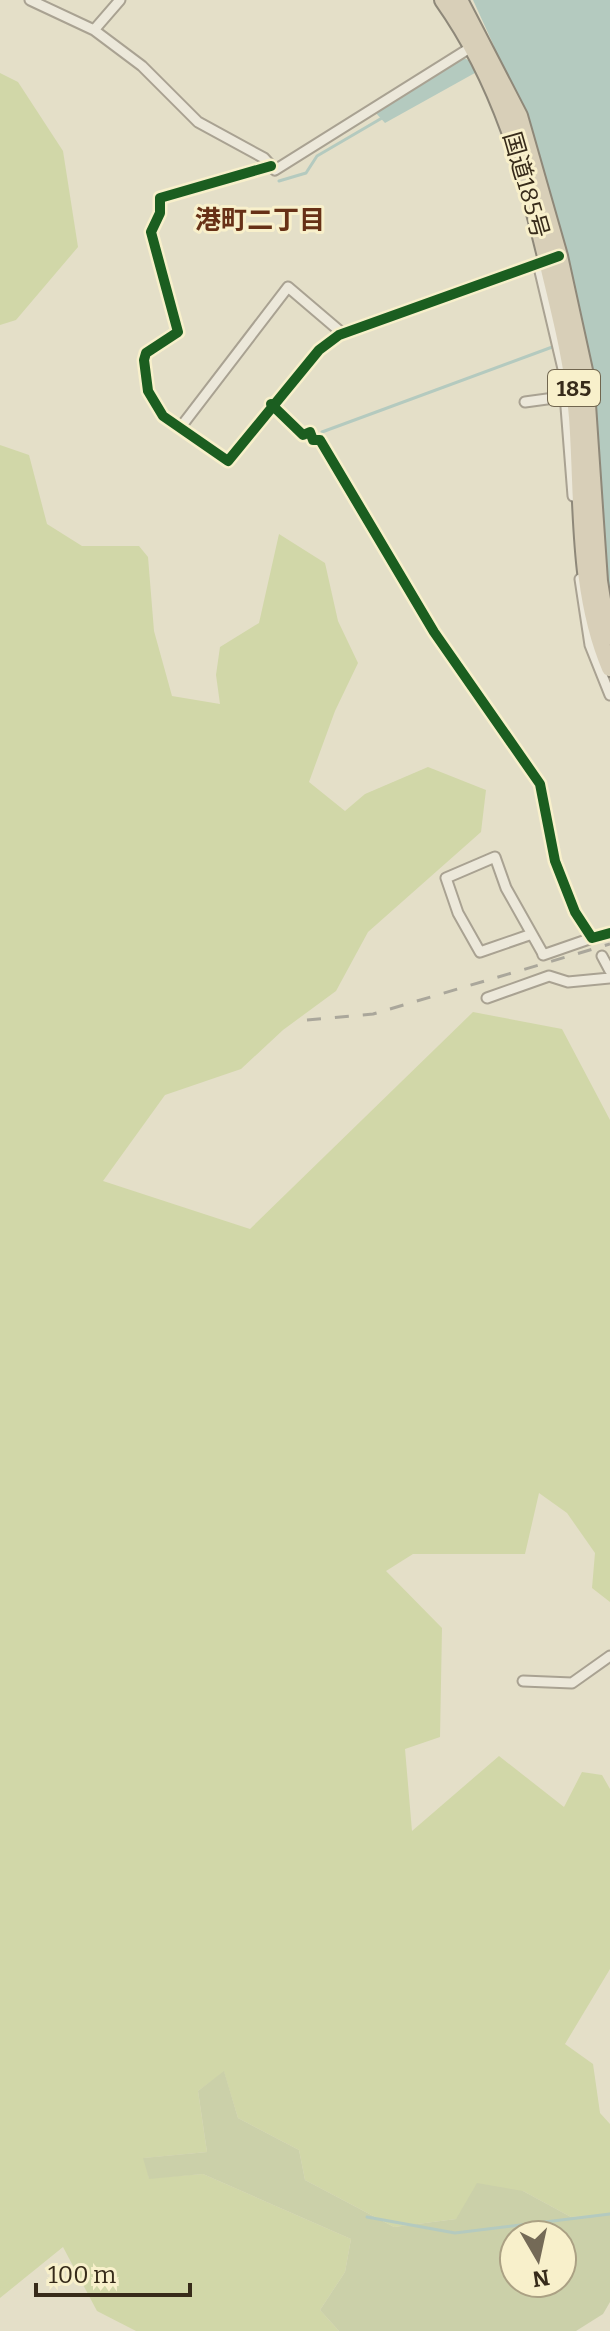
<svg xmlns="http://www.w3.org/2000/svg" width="610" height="2331" viewBox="0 0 610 2331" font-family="Bitter,'Noto Sans JP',serif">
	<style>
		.green { fill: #d1d7a8 }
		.cemetery { fill: #cbd0a9; fill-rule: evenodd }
		.water { fill: #b4cabf }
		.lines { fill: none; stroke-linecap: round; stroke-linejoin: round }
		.stream { stroke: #b4cabf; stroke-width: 3 }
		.street-casing { stroke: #a9a292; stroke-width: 13 }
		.highway-casing { stroke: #8e8879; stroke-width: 20 }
		.street { stroke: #ece8da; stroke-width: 9 }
		.highway { stroke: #d8cfb8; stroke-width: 16 }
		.rail { stroke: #aaa79b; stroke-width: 3; stroke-dasharray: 14 14; stroke-linecap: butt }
		.cycleway-casing { stroke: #f8f0cb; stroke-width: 15 }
		.cycleway { stroke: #1b5e20; stroke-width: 10 }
		.labels { text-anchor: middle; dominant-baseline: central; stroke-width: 6; stroke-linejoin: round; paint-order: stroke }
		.shield { fill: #f8f0cb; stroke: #71664f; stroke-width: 2 }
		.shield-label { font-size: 22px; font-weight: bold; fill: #372b1a }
		.street-label { font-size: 24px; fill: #372b1a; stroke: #f8f0cb }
		.neighbourhood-label { font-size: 26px; font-weight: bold; fill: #673016; stroke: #f8f0cb }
	</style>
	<rect width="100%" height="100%" fill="#e4dfc8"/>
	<path class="green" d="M 0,73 L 18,82 L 63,151 L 78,247 L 16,320 L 0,325 Z
		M 0,445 L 29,455 L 47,524 L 82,546 L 139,546 L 148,557 L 154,631 L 172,696 L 220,704 L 216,675 L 220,647 L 259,623 L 279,534 L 325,563 L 338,621 L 358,663 L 335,711 L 309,782 L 345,811 L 365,794 L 428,767 L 486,790 L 481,832 L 368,932 L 336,991 L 283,1030 L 241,1069 L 165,1095 L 103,1181 L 250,1229 L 473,1012 L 562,1029 L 610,1120 L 610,1602 L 592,1588 L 595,1553 L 567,1513 L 539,1493 L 525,1554 L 413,1554 L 386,1571 L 442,1628 L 440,1737 L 405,1749 L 412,1831 L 499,1756 L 564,1807 L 582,1772 L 602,1775 L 610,1789 L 610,1969 L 565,2044 L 593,2064 L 600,2113 L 610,2124 L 610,2214 L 571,2217 L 523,2191 L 456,2219 L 394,2227 L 305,2180 L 299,2150 L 238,2118 L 224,2072 L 198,2091 L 207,2152 L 144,2158 L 149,2178 L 203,2174 L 351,2239 L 345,2272 L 320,2310 L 339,2331 L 136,2331 L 97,2311 L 63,2247 L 0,2298 Z"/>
	<path class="cemetery" d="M 224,2071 L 238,2118 L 299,2150 L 305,2180 L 394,2227 L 456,2219 L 477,2183 L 523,2191 L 571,2217 L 610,2214 L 610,2302 L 603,2314 L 576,2331 L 339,2331 L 320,2310 L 345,2272 L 351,2239 L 203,2174 L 149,2179 L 143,2158 L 207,2152 L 198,2091 ZM 514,2235 L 562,2235 L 562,2283 L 514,2283 Z"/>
	<path class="water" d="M 473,0 L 610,0 L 610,681 L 601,665 L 572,418 L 521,103 L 500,59 L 385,123 L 375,112 L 462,57 L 468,60 L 494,46 Z"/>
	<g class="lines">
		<path class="stream" d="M 279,181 L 306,173 L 317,156 L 382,118
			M 322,432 L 555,346
			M 367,2217 L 455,2233 L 610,2214"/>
		<defs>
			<path id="street" d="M 30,0 L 94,30 L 142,66 L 198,122 L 264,158 L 275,170 L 473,46
				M 94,30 L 120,0
				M 271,166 L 160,198 L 160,213 L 151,232 L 178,332 L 146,353 L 144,360 L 148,391 L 163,416 L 228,461 L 319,350 L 339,335 L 548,260
				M 538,263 L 563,369 L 573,496
				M 525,402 L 569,396
				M 271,404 L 303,435 L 310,432 L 313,440 L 320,440 L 434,632 L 540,784 L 555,861 L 575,912 L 592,938 L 610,933
				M 180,428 L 288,287 L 342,333
				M 580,579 L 590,645
				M 596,642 L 590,645 L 610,695
				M 532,934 L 480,952 L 458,913 L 446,878 L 495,857 L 506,888 L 542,952 L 543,955 L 592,938
				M 602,956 L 610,971
				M 487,998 L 549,976 L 568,982 L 610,978
				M 523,1681 L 572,1683 L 610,1656"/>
			<path id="highway" d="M 443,0 C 501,82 526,172 549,269 C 561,318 573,366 577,417 C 583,500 577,591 610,668
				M 459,0 L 519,116 L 559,256 L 585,375 L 599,581 L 608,637"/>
		</defs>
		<use href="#street" class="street-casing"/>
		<use href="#highway" class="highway-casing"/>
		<use href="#street" class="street"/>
		<use href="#highway" class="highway"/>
		<path class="rail" d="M 307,1020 L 373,1014 L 610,944"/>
		<defs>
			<path id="cycleway" d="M 271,166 L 160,198 L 160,213 L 151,232 L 178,332 L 146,353 L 144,360 L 148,391 L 163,416 L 228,461 L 319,350 L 339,335 L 559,256
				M 271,404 L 303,435 L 310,432 L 313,440 L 320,440 L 434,632 L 540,784 L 555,861 L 575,912 L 592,938 L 610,933"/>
		</defs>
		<use href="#cycleway" class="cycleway-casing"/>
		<use href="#cycleway" class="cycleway"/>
	</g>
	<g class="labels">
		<rect class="shield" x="548" y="370" width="52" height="36" rx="6"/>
		<g class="shield-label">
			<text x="574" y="388">185</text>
		</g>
		<g class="street-label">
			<text transform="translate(526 185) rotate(74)">国道185号</text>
		</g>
		<g class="neighbourhood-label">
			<text x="260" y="220">港町二丁目</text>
		</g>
	</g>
	<g transform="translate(538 2259) rotate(171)"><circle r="38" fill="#f8f0cb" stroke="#aba184" stroke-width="2"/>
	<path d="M0-6L14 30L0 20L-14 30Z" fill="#746a57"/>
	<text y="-12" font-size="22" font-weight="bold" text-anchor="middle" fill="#372b1a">N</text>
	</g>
	<path d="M36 2283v12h154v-12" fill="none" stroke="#372b1a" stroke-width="4"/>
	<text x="48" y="2283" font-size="24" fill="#372b1a" stroke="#f8f0cb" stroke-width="6" paint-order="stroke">100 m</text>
</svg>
